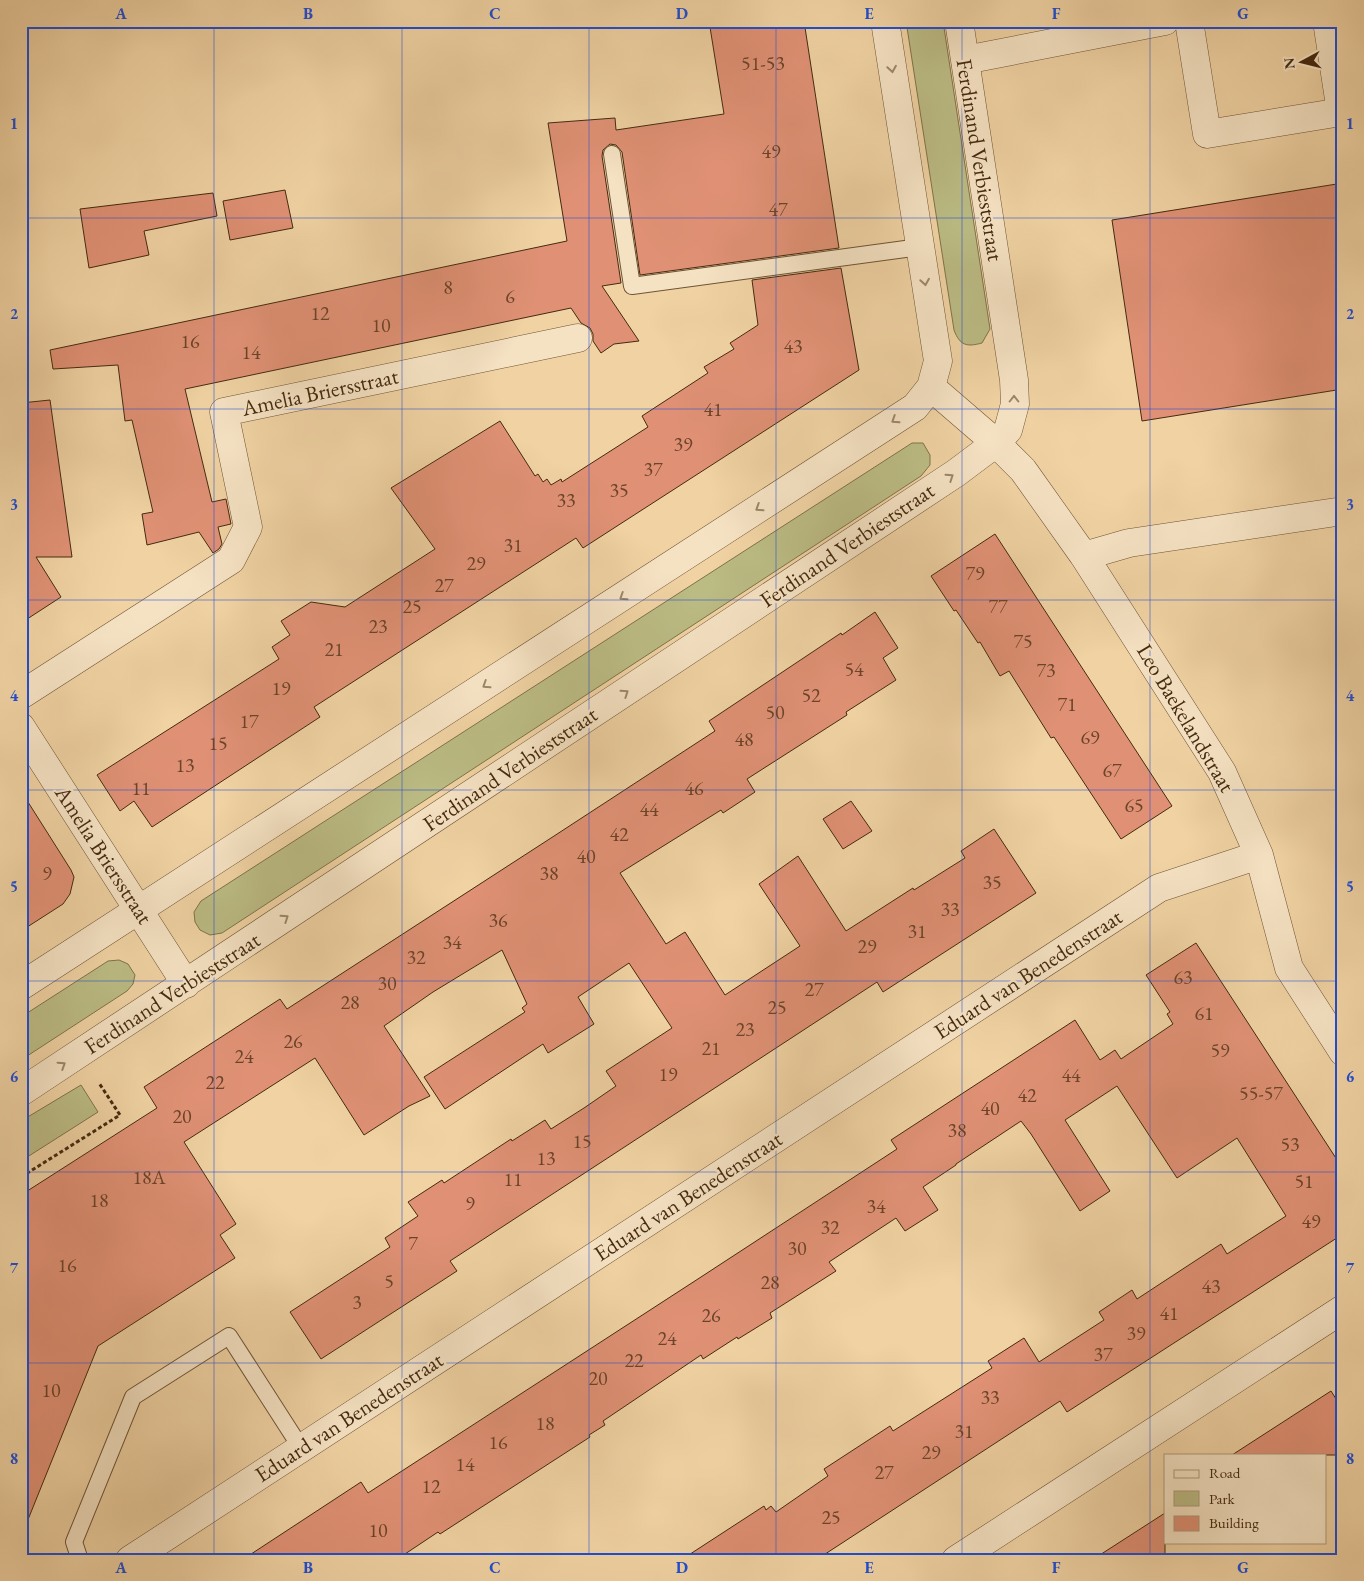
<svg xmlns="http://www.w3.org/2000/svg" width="1364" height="1581" viewBox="0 0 1364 1581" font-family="'EB Garamond',serif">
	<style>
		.green { fill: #bbbb84; stroke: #80724a }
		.building { fill: #e09175; stroke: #442a10 }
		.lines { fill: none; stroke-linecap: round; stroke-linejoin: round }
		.lane-casing { stroke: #6f5435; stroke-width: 18 }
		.street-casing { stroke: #6f5435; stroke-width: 29 }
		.path { stroke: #442a10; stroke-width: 3; stroke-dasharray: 4 2.5; stroke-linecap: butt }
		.lane { stroke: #f5e2c3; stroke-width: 16 }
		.street { stroke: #f5e2c3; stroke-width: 28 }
		.oneway { stroke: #9c866a }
		.grid { fill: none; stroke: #1d4ed8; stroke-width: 1; stroke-opacity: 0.55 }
		.labels { text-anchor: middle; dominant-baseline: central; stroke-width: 4.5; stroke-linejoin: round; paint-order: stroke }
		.number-label { font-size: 20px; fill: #6b4429 }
		.street-label { font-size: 22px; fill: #442a10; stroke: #f5e2c3 }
		.neatline { fill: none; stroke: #1d4ed8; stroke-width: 2 }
		.grid-label { font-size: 16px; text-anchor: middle; font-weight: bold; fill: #1d4ed8 }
	</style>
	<rect width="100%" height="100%" fill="#f0d2a3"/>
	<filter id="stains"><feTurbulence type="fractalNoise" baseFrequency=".004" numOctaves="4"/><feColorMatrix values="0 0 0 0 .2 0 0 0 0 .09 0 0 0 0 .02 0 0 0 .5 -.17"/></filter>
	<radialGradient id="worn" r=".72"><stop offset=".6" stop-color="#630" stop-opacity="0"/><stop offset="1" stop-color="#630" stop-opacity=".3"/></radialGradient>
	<path class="green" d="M 906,21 L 943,21 L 990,329 L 982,343 C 967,347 960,346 954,330 Z
		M 912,443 L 923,443 L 930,455 L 930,465 L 921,476 L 222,933 L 210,935 L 200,930 L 195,922 L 194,912 L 201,901 Z
		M 119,960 L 128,964 L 135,975 L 133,984 L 127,991 L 21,1060 L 21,1017 L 108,961 Z
		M 81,1085 L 98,1112 L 21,1161 L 21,1121 Z"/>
	<path class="building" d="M 709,21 L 804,21 L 839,248 L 640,275 L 622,152 L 616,145 L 610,144 L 603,150 L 602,156 L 621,283 L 602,286 L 639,341 L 614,344 L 601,353 L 593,341 L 593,334 L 590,328 L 581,323 L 571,308 L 185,389 L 212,502 L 226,499 L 231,524 L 218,527 L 222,544 L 219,549 L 213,553 L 199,532 L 147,545 L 142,514 L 153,512 L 132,420 L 125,421 L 118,365 L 53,369 L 50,350 L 567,241 L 548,123 L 615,118 L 616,130 L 724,114 Z
		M 1343,183 L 1343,389 L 1142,421 L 1112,220 Z
		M 285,190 L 293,228 L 230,240 L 223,201 Z
		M 213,193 L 217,216 L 144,231 L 149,255 L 89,268 L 80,209 Z
		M 841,268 L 859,370 L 583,548 L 576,538 L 314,707 L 320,717 L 152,827 L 134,801 L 120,811 L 97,775 L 279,659 L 272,647 L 290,635 L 281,621 L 311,602 L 345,607 L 435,549 L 391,488 L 500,421 L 535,476 L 538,474 L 543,482 L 547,479 L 551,485 L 561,479 L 562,482 L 648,427 L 642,416 L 708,373 L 704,367 L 734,349 L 730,343 L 758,325 L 752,280 Z
		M 50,400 L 72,557 L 36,557 L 61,597 L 21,623 L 21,403 Z
		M 995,534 L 1172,806 L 1121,839 L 1054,737 L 1051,738 L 1009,671 L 1000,676 L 980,642 L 978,643 L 956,610 L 954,611 L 931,576 Z
		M 875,612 L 898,648 L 883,658 L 896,680 L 846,712 L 847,715 L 747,779 L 755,792 L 723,813 L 721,810 L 620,873 L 666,944 L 685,932 L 725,995 L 800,946 L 759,884 L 798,856 L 846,931 L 913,888 L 914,890 L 965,858 L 961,851 L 994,829 L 1036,893 L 883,992 L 877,982 L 747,1067 L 450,1261 L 457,1271 L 321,1359 L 290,1312 L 390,1247 L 385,1238 L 418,1216 L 408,1202 L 442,1180 L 444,1183 L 511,1139 L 512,1141 L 545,1120 L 551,1129 L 584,1108 L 616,1086 L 606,1071 L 672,1028 L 629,963 L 578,997 L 594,1024 L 548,1053 L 543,1044 L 445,1109 L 424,1077 L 525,1012 L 522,1008 L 527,1004 L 502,950 L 433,992 L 384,1026 L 430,1096 L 409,1106 L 364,1135 L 315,1058 L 184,1142 L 236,1224 L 220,1235 L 235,1258 L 98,1346 L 23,1532 L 21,1532 L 21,1195 L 157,1108 L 144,1087 L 280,999 L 287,1009 L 551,838 L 715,731 L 709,721 L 841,633 L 842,635 Z
		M 21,791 L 71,870 L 74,877 L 70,894 L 63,904 L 21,931 Z
		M 851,801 L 872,831 L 843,849 L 823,819 Z
		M 1196,943 L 1343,1169 L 1343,1234 L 1067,1412 L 1060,1401 L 816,1560 L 681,1560 L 764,1506 L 766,1510 L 771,1506 L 776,1512 L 828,1476 L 824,1469 L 890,1426 L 893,1431 L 992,1368 L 988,1361 L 1024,1338 L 1039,1362 L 1104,1320 L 1099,1312 L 1132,1290 L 1137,1299 L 1221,1244 L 1227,1254 L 1286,1216 L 1237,1138 L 1177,1178 L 1117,1086 L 1065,1120 L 1110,1191 L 1080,1211 L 1031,1134 L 1021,1121 L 956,1164 L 956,1165 L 923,1187 L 938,1210 L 905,1231 L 896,1218 L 829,1262 L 836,1271 L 770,1313 L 772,1318 L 738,1339 L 737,1337 L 703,1359 L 701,1355 L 603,1421 L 605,1425 L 589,1435 L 590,1437 L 440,1534 L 438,1532 L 396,1560 L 242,1560 L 361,1482 L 368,1493 L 701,1277 L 897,1149 L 891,1140 L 1075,1020 L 1100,1060 L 1115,1050 L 1121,1059 L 1173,1024 L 1167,1014 L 1170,1012 L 1146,975 Z
		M 1331,1391 L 1343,1410 L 1343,1455 L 1232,1455 Z
		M 1165,1513 L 1165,1560 L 1092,1560 Z"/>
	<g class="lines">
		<defs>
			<path id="lane" d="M 612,154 L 632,286 L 920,247
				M 80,1560 L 74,1542 L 133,1397 L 229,1336 L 301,1448"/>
			<path id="street" d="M 1189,21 L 1207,134 L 1341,112 L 1327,21
				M 965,60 L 1165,21
				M 931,387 L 996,443 L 1023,470 L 1084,556 L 1222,772 L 1259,855 L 1289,968 L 1343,1052
				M 1084,556 L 1129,543 L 1343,511
				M 21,695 L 231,560 L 248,527 L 224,412 L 578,338
				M 21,727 L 186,984
				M 21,986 L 915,407 L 931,387 L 938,361 L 885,21
				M 21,1092 L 956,473 L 996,443 L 1008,430 L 1015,404 L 1014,380 L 959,21
				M 130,1560 L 1159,888 L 1259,855
				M 956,1560 L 1343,1309"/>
		</defs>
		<use href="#lane" class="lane-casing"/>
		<use href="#street" class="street-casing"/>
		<path class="path" d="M 21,1177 L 120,1115 L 99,1083"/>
		<use href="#lane" class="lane"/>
		<use href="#street" class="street"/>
	</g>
	<defs><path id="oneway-chevron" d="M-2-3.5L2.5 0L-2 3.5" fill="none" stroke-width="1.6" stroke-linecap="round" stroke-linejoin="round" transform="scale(1.25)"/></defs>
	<g class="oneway">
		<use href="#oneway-chevron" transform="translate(892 69) rotate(81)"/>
		<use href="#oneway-chevron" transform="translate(925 282) rotate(81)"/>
		<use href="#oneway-chevron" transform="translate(1014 399) rotate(-90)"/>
		<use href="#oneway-chevron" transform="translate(895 420) rotate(147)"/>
		<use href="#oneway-chevron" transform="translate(950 477) rotate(-34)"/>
		<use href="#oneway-chevron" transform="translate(759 508) rotate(147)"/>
		<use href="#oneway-chevron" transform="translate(623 597) rotate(147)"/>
		<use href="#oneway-chevron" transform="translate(486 685) rotate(147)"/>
		<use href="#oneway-chevron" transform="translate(625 693) rotate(-34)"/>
		<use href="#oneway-chevron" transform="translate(285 918) rotate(-34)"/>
		<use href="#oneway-chevron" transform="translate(62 1065) rotate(-33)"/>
	</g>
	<path class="grid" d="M 214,21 L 214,1560M 402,21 L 402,1560M 589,21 L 589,1560M 776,21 L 776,1560M 962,21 L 962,1560M 1150,21 L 1150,1560M 21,218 L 1343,218M 21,409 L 1343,409M 21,600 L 1343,600M 21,790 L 1343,790M 21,981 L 1343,981M 21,1172 L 1343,1172M 21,1363 L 1343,1363"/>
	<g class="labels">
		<g class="number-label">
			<text x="763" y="63">51-53</text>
			<text x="771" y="151">49</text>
			<text x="778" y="209">47</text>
			<text x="448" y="287">8</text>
			<text x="510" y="296">6</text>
			<text x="320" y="313">12</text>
			<text x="381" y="325">10</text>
			<text x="190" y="341">16</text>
			<text x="793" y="346">43</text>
			<text x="251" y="352">14</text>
			<text x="713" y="409">41</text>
			<text x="683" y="444">39</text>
			<text x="653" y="469">37</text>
			<text x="619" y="490">35</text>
			<text x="566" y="500">33</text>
			<text x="513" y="545">31</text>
			<text x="476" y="563">29</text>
			<text x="975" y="573">79</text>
			<text x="444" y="585">27</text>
			<text x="412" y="606">25</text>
			<text x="998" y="606">77</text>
			<text x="378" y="626">23</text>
			<text x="1023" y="641">75</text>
			<text x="334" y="649">21</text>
			<text x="854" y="669">54</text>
			<text x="1046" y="670">73</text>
			<text x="281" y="688">19</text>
			<text x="811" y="695">52</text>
			<text x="1067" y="704">71</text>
			<text x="775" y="712">50</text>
			<text x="249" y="721">17</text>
			<text x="1090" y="737">69</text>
			<text x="744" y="739">48</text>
			<text x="218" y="743">15</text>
			<text x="185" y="765">13</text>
			<text x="1112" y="770">67</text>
			<text x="141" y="788">11</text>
			<text x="694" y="788">46</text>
			<text x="1134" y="805">65</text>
			<text x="649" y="809">44</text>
			<text x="619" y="834">42</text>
			<text x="586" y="856">40</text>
			<text x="47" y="873">9</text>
			<text x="549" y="873">38</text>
			<text x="992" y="882">35</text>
			<text x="950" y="909">33</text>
			<text x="498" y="920">36</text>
			<text x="917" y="931">31</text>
			<text x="452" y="942">34</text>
			<text x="867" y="946">29</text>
			<text x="416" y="957">32</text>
			<text x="1183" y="977">63</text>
			<text x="387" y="983">30</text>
			<text x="814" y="989">27</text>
			<text x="350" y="1002">28</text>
			<text x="777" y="1007">25</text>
			<text x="1204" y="1013">61</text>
			<text x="745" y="1029">23</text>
			<text x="293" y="1041">26</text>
			<text x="711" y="1048">21</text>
			<text x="1220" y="1050">59</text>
			<text x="244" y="1056">24</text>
			<text x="668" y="1074">19</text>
			<text x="1071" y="1075">44</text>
			<text x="215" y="1082">22</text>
			<text x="1261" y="1093">55-57</text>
			<text x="1027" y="1095">42</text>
			<text x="990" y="1108">40</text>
			<text x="182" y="1116">20</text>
			<text x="957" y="1130">38</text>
			<text x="582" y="1141">15</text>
			<text x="1290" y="1144">53</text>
			<text x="546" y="1158">13</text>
			<text x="149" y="1177">18A</text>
			<text x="513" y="1179">11</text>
			<text x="1304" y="1181">51</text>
			<text x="99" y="1200">18</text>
			<text x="470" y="1203">9</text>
			<text x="876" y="1206">34</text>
			<text x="1311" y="1221">49</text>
			<text x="830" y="1227">32</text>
			<text x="413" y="1243">7</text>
			<text x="797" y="1248">30</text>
			<text x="67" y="1265">16</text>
			<text x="389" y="1281">5</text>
			<text x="770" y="1282">28</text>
			<text x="1211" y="1286">43</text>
			<text x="357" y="1302">3</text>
			<text x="1169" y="1313">41</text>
			<text x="711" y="1315">26</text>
			<text x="1136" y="1333">39</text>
			<text x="667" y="1338">24</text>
			<text x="1103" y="1354">37</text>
			<text x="634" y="1360">22</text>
			<text x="598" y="1378">20</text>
			<text x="51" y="1390">10</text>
			<text x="990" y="1397">33</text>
			<text x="545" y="1423">18</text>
			<text x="964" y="1431">31</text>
			<text x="498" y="1442">16</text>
			<text x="931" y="1452">29</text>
			<text x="465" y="1464">14</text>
			<text x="884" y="1472">27</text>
			<text x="431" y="1486">12</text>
			<text x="831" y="1517">25</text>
			<text x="378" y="1530">10</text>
		</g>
		<g class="street-label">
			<text transform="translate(980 160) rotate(81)">Ferdinand Verbieststraat</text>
			<text transform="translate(320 392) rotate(-12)">Amelia Briersstraat</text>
			<text transform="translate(847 545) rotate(-34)">Ferdinand Verbieststraat</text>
			<text transform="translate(1186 718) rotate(59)">Leo Baekelandstraat</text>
			<text transform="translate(510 769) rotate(-34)">Ferdinand Verbieststraat</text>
			<text transform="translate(104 855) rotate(57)">Amelia Briersstraat</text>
			<text transform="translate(1028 974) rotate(-33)">Eduard van Benedenstraat</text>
			<text transform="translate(172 993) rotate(-33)">Ferdinand Verbieststraat</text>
			<text transform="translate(688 1196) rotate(-33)">Eduard van Benedenstraat</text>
			<text transform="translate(349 1417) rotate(-33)">Eduard van Benedenstraat</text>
		</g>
	</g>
	<rect width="1364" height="1581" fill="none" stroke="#f0d2a3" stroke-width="55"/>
	<rect x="1164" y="1454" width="162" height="90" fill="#f5e2c3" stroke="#ae987b"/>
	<rect x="1174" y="1470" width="25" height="8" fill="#f5e2c3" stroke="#ae987b"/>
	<text x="1209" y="1478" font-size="15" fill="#442a10">Road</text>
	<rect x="1174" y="1491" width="25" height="15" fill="#bbbb84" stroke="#ae987b"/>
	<text x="1209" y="1504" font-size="15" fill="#442a10">Park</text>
	<rect x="1174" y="1516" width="25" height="15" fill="#e09175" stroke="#ae987b"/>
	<text x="1209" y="1528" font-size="15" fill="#442a10">Building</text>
	<g transform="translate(1302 62) rotate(263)" stroke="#f5e2c3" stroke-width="4" paint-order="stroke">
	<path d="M0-4L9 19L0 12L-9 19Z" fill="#442a10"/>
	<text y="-8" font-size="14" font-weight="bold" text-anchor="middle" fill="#442a10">N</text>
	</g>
	<rect x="28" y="28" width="1308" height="1526" class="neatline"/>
	<g class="grid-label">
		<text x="121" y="19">A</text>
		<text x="308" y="19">B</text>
		<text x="495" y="19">C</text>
		<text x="682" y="19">D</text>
		<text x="869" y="19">E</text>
		<text x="1056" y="19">F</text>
		<text x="1243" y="19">G</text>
		<text x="14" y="129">1</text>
		<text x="1350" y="129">1</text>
		<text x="14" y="319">2</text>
		<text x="1350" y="319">2</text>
		<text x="14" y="510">3</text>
		<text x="1350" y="510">3</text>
		<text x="14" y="701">4</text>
		<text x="1350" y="701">4</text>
		<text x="14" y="892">5</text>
		<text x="1350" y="892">5</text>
		<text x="14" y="1082">6</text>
		<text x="1350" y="1082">6</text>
		<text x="14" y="1273">7</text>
		<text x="1350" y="1273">7</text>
		<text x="14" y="1464">8</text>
		<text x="1350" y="1464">8</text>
		<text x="121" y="1573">A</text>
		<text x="308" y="1573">B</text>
		<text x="495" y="1573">C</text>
		<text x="682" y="1573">D</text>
		<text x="869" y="1573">E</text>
		<text x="1056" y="1573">F</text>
		<text x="1243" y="1573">G</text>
	</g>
	<rect width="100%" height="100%" filter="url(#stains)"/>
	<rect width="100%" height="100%" fill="url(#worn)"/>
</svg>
